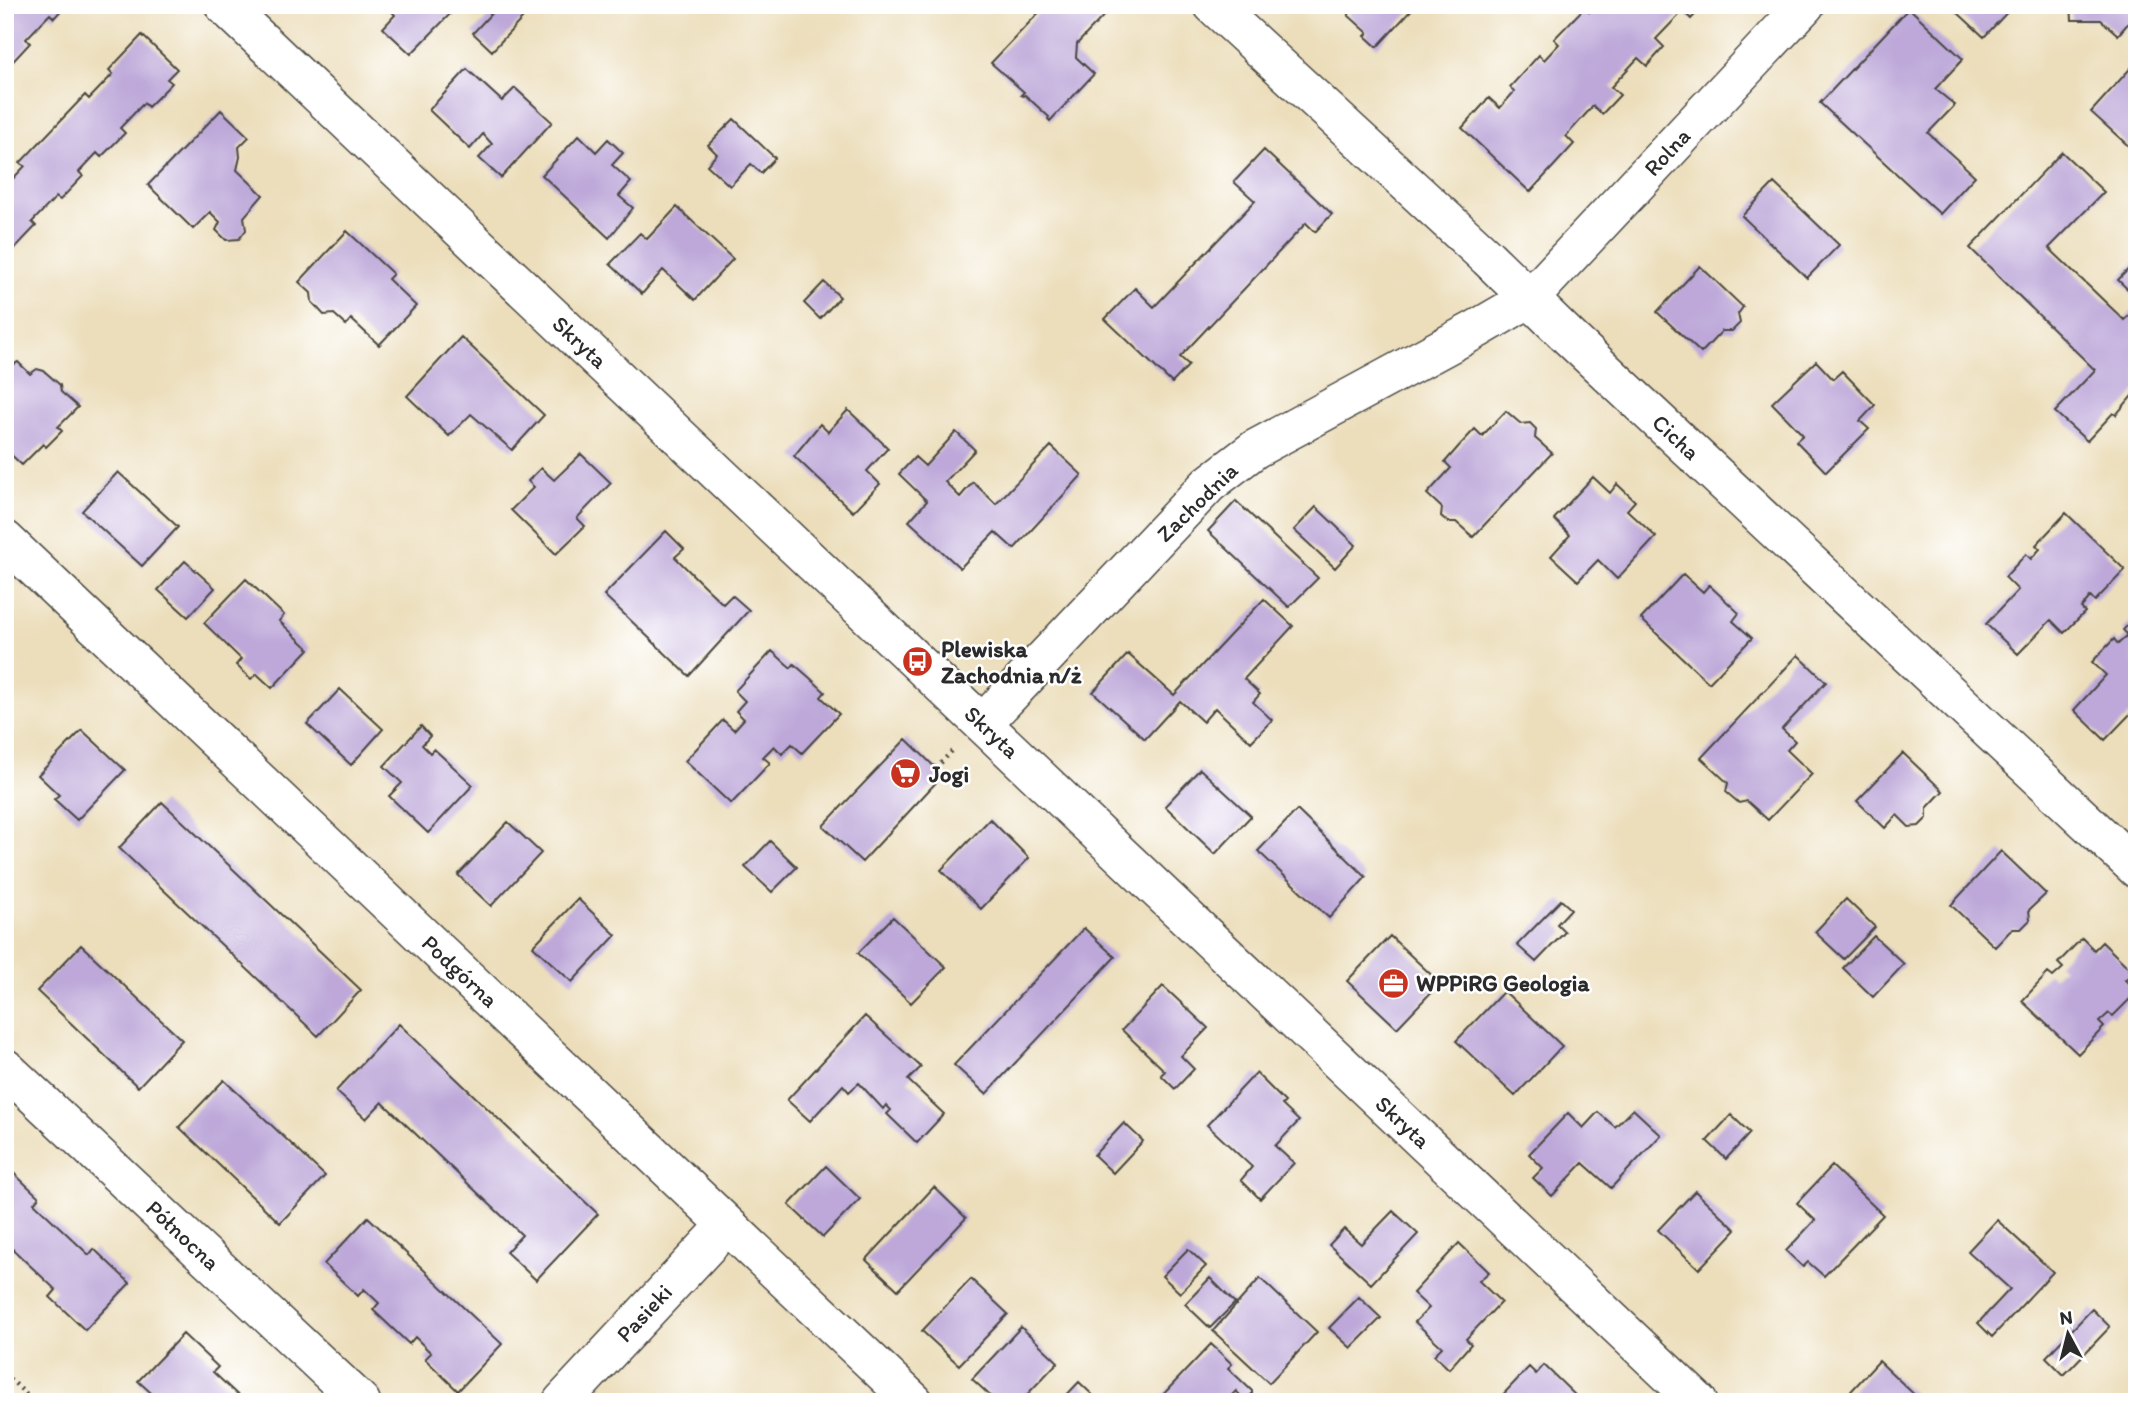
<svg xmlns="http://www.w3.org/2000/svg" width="2142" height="1407" viewBox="0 0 2142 1407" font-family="Itim,sans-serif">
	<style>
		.building { fill: #bda8d9 }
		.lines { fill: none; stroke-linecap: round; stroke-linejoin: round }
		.minor-casing { stroke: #484641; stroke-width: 41 }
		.path { stroke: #484641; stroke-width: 4.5; stroke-dasharray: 2 5; stroke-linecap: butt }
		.minor { stroke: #fff; stroke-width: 38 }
		.labels { text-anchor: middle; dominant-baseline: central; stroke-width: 5; stroke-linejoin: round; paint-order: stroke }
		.street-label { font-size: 23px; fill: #2b2b2b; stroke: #fff }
		.poi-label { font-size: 23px; font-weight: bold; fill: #2b2b2b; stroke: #fff; text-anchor: start }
	</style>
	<rect width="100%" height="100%" fill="#fff"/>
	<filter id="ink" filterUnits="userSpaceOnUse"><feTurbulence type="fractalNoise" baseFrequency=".0143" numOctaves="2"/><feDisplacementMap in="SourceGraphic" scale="14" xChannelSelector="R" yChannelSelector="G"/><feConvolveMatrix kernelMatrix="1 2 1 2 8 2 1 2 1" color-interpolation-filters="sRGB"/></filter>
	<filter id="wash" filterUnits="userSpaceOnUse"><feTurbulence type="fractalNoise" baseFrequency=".00686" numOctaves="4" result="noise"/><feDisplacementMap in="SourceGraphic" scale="28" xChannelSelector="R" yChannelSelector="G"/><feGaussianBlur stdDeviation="1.57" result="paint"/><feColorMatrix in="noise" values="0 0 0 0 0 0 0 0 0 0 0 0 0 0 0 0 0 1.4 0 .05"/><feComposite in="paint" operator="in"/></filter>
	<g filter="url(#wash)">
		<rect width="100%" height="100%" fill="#ecdebb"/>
		<g id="blocks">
			<path class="building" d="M 5,5 L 66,5 L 54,18 L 50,14 L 26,39 L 30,43 L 5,70 Z
				M 386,5 L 451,5 L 455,9 L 411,54 L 383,28 L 395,15 Z
				M 499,5 L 535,5 L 492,51 L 473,33 Z
				M 1046,5 L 1112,7 L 1077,44 L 1076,57 L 1094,74 L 1050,121 L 1048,119 L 1049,117 L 1025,95 L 1023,96 L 1021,95 L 1024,92 L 991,63 Z
				M 1357,5 L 1416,5 L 1377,47 L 1365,36 L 1368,33 L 1348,15 Z
				M 1595,5 L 1704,5 L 1691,19 L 1683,11 L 1656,39 L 1664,47 L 1647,66 L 1638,58 L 1611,87 L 1620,95 L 1602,114 L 1593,106 L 1566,136 L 1574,144 L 1530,192 L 1462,128 L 1489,98 L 1500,108 L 1514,92 L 1510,87 L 1539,55 L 1544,60 L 1559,44 L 1554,39 L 1584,8 L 1589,12 Z
				M 1964,5 L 2014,5 L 1984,37 L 1957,12 Z
				M 2071,5 L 2137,5 L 2137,20 L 2131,20 L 2118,35 L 2101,20 L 2072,20 Z
				M 1909,8 L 1963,59 L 1935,89 L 1955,105 L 1928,133 L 1975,176 L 1940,214 L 1820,103 Z
				M 142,35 L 177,69 L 167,79 L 172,83 L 148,107 L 144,103 L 120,128 L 125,133 L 101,157 L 97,153 L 79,172 L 83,176 L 60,200 L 56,197 L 32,222 L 36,226 L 13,250 L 9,246 L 5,250 L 5,187 L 25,166 L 20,163 L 85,95 L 89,99 L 113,74 L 109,70 Z
				M 2137,61 L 2137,146 L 2133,150 L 2091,112 Z
				M 467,69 L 502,101 L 515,88 L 552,122 L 501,178 L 479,158 L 492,144 L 483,134 L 470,149 L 429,110 Z
				M 221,110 L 249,137 L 239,147 L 240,157 L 237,170 L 263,195 L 244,217 L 246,230 L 239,239 L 226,240 L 216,230 L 220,222 L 210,212 L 193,229 L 148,185 Z
				M 734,119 L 775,158 L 761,173 L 751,164 L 730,186 L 707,165 L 717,154 L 708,145 Z
				M 579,135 L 596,152 L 608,139 L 623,153 L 612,165 L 631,182 L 619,196 L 633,208 L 609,238 L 542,175 Z
				M 1264,150 L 1332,214 L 1315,232 L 1306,223 L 1293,237 L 1180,357 L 1189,365 L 1172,383 L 1105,319 L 1135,288 L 1154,307 L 1255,201 L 1234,182 Z
				M 2062,152 L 2104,192 L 2049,248 L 2124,320 L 2137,307 L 2137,390 L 2116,415 L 2113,413 L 2087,441 L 2055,412 L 2095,370 L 1970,248 Z
				M 1774,183 L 1839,245 L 1807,278 L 1742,216 Z
				M 677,207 L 733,259 L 695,300 L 663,270 L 642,294 L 610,264 L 640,233 L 647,239 Z
				M 347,231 L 393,274 L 388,279 L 416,306 L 379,345 L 351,319 L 346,325 L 334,314 L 324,315 L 312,302 L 311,293 L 299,282 Z
				M 2137,260 L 2137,298 L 2118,280 Z
				M 1700,266 L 1743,307 L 1738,314 L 1740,323 L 1732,331 L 1722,331 L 1701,353 L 1657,312 Z
				M 824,282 L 840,297 L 820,319 L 804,303 Z
				M 461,337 L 544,415 L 512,450 L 471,414 L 449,436 L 407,396 Z
				M 1816,361 L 1833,379 L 1842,371 L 1875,405 L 1860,421 L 1869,429 L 1826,472 L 1796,441 L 1803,435 L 1772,403 Z
				M 18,362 L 30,374 L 37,369 L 44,371 L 60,385 L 61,392 L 78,407 L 58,427 L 62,431 L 46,447 L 43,444 L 22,465 L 5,449 L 5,369 Z
				M 848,410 L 888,448 L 867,471 L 880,484 L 853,512 L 794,456 L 820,424 L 828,432 Z
				M 1506,411 L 1521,424 L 1530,423 L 1536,429 L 1535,438 L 1552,453 L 1473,537 L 1456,522 L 1448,522 L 1441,516 L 1442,508 L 1427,494 L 1451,468 L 1445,462 L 1459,446 L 1475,429 L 1482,436 Z
				M 956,432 L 975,450 L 945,482 L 960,497 L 973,482 L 996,504 L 1051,446 L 1082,475 L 1014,549 L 995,532 L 960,568 L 909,521 L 927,501 L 899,474 L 915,457 L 925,466 Z
				M 581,454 L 611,483 L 577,518 L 585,526 L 556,554 L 511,510 L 534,487 L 528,481 L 541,468 L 554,480 Z
				M 118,472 L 178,527 L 142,566 L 82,511 Z
				M 1593,477 L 1610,493 L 1617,484 L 1635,501 L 1627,510 L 1656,537 L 1617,579 L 1598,560 L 1578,581 L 1551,556 L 1570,535 L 1554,519 Z
				M 1236,501 L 1318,578 L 1289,607 L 1208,531 Z
				M 1316,507 L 1356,545 L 1335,568 L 1294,530 Z
				M 2066,513 L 2125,570 L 2095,601 L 2090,597 L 2081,608 L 2085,612 L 2064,633 L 2051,620 L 2018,654 L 1986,624 L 2018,590 L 2005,577 L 2026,554 L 2031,559 L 2040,549 L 2036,545 Z
				M 666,531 L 684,549 L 675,557 L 699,581 L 723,604 L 732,595 L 749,610 L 689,676 L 604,595 Z
				M 185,561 L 215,588 L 188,617 L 158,590 Z
				M 1683,574 L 1703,592 L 1709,585 L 1739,613 L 1733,621 L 1752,638 L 1709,683 L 1641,619 Z
				M 246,579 L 284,615 L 279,621 L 309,649 L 272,688 L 257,674 L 251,679 L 236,665 L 241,659 L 204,623 Z
				M 1264,599 L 1293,626 L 1244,679 L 1260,694 L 1253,702 L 1272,720 L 1251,742 L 1215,708 L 1203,722 L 1180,701 L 1145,739 L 1093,692 L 1128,654 L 1174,695 Z
				M 2137,616 L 2137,707 L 2105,740 L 2074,710 L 2106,675 L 2092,662 L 2114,639 L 2118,644 L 2128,635 L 2123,630 Z
				M 772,651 L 791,668 L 794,664 L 810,678 L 825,692 L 821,697 L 839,714 L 802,753 L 792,744 L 782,754 L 774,746 L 763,757 L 770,763 L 731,804 L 685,761 L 723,720 L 734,730 L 744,719 L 736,711 L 745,701 L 735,691 Z
				M 1798,655 L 1826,682 L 1782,729 L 1795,741 L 1787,750 L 1812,774 L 1768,820 L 1747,801 L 1739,803 L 1726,792 L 1728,783 L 1701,758 Z
				M 340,689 L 383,729 L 351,765 L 307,724 Z
				M 421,726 L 430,736 L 422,745 L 430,753 L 434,749 L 473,785 L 428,833 L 389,796 L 402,783 L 384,766 Z
				M 82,730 L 125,770 L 77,820 L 54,799 L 59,795 L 38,775 Z
				M 906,739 L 943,775 L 862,862 L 823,826 Z
				M 1903,753 L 1943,791 L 1927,808 L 1927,818 L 1919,826 L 1909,827 L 1897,815 L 1885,828 L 1857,801 Z
				M 1200,769 L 1251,816 L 1215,854 L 1165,806 Z
				M 162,802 L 361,990 L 318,1036 L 119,848 Z
				M 1297,810 L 1366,877 L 1329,918 L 1258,851 Z
				M 990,819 L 1029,858 L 981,909 L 941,870 Z
				M 508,822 L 541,853 L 491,906 L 458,875 Z
				M 770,841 L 797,867 L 772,892 L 745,867 Z
				M 2001,851 L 2046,894 L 2029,910 L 2030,920 L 2021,929 L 2012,929 L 1995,947 L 1951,905 Z
				M 578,899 L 616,935 L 572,982 L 533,946 Z
				M 1846,899 L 1875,927 L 1844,959 L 1815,932 Z
				M 1561,900 L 1571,909 L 1557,924 L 1565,932 L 1536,962 L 1517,945 Z
				M 893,917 L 946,967 L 911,1003 L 858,953 Z
				M 1084,928 L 1115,957 L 986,1094 L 954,1065 Z
				M 1390,936 L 1440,983 L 1397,1028 L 1347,981 Z
				M 1874,936 L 1904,964 L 1873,997 L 1843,968 Z
				M 2082,938 L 2094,950 L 2102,942 L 2133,972 L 2125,980 L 2137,992 L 2113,1016 L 2109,1013 L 2099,1022 L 2104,1027 L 2078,1054 L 2022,1001 L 2048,973 L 2053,977 L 2063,968 L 2058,963 Z
				M 81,945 L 182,1040 L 138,1087 L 37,991 Z
				M 1163,986 L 1208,1028 L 1181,1056 L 1194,1069 L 1175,1089 L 1161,1075 L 1165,1071 L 1122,1030 Z
				M 1504,991 L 1562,1046 L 1515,1096 L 1456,1041 Z
				M 865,1016 L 921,1067 L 908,1080 L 944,1114 L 917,1143 L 887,1114 L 891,1110 L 886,1105 L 883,1109 L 859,1083 L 849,1092 L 843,1085 L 810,1121 L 787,1100 Z
				M 399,1024 L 598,1214 L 536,1280 L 506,1252 L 522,1235 L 382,1102 L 366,1119 L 336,1091 Z
				M 1256,1073 L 1285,1102 L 1282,1105 L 1299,1121 L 1275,1146 L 1294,1163 L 1260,1199 L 1241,1180 L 1252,1167 L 1207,1125 Z
				M 224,1080 L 325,1176 L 280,1223 L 179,1127 Z
				M 1633,1109 L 1661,1135 L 1611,1188 L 1583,1163 L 1552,1196 L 1533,1178 L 1543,1168 L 1529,1154 L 1568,1113 L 1583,1128 L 1598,1112 L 1615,1127 Z
				M 1731,1115 L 1750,1133 L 1726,1159 L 1707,1141 Z
				M 1124,1123 L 1143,1141 L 1113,1173 L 1094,1155 Z
				M 5,1165 L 39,1197 L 34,1203 L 89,1255 L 94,1249 L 130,1283 L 85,1330 L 50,1297 L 56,1290 L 5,1242 Z
				M 826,1166 L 860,1199 L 823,1237 L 789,1205 Z
				M 1832,1166 L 1883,1215 L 1824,1276 L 1808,1262 L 1803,1267 L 1786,1251 L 1815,1220 L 1797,1203 Z
				M 934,1187 L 966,1218 L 898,1290 L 866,1260 Z
				M 1695,1191 L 1736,1230 L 1699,1269 L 1658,1230 Z
				M 1393,1211 L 1418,1234 L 1371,1284 L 1329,1245 L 1344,1229 L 1361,1244 Z
				M 368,1217 L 502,1344 L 458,1391 L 425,1359 L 431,1353 L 415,1337 L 409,1344 L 373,1310 L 379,1303 L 364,1289 L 358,1296 L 324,1264 Z
				M 1997,1220 L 2053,1272 L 1992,1337 L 1978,1323 L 2010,1289 L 1968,1251 Z
				M 1459,1243 L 1489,1272 L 1479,1281 L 1501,1302 L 1466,1339 L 1471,1344 L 1449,1369 L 1434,1355 L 1442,1347 L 1415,1322 L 1429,1308 L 1413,1293 Z
				M 1188,1249 L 1206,1266 L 1180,1293 L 1162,1276 Z
				M 1210,1278 L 1235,1303 L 1210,1328 L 1185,1304 Z
				M 1260,1278 L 1317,1332 L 1269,1383 L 1213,1331 Z
				M 971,1279 L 1008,1314 L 959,1365 L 922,1331 Z
				M 1359,1297 L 1381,1318 L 1351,1348 L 1329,1328 Z
				M 2092,1309 L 2110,1327 L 2064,1375 L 2046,1357 Z
				M 1021,1327 L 1058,1362 L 1020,1402 L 997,1402 L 972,1379 Z
				M 183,1334 L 218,1367 L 213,1372 L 245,1402 L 161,1402 L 138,1381 Z
				M 1211,1344 L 1232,1364 L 1228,1368 L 1252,1391 L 1252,1394 L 1244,1399 L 1236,1391 L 1225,1402 L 1156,1402 Z
				M 1879,1361 L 1922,1402 L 1841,1402 Z
				M 1544,1365 L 1578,1398 L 1574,1402 L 1496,1402 L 1529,1367 L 1536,1374 Z
				M 1079,1382 L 1100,1402 L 1060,1402 Z"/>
		</g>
	</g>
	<g filter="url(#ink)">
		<use href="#blocks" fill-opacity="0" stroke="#484641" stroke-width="2"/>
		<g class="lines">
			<defs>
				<path id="minor" d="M 224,5 L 1698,1402
					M 1213,5 L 1488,258 L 1570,338 L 2137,869
					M 5,540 L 914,1402
					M 983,723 L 1209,484 L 1255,449 L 1477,329 L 1530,298 L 1805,5
					M 5,1068 L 361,1402
					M 562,1402 L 727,1225"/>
			</defs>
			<use href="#minor" class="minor-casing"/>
			<path class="path" d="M 936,768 L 953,750
				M 5,1374 L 34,1402"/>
			<use href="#minor" class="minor"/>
		</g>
	</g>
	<defs>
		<symbol id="bus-disc" viewBox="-11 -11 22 22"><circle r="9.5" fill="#c8321e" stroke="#fff"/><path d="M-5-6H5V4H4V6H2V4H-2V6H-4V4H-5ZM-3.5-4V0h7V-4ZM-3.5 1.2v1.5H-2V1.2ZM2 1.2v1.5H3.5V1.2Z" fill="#fff"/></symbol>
		<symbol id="supermarket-disc" viewBox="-11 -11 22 22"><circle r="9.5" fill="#c8321e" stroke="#fff"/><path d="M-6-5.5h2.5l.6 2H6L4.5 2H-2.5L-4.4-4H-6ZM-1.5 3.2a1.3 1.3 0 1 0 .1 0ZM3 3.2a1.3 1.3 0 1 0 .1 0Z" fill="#fff"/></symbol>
		<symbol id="office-disc" viewBox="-11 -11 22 22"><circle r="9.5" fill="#c8321e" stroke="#fff"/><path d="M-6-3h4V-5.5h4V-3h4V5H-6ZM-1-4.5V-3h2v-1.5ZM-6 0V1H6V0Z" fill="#fff"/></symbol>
	</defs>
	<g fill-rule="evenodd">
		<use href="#bus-disc" x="900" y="644" width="35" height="35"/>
		<use href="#supermarket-disc" x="888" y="756" width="35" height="35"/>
		<use href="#office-disc" x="1376" y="966" width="35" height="35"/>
	</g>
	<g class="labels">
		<g class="street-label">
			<text transform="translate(1667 152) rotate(-47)">Rolna</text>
			<text transform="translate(580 342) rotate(43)">Skryta</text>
			<text transform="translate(1676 437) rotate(43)">Cicha</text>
			<text transform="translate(1197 502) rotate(-44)">Zachodnia</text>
			<text transform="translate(992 732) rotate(43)">Skryta</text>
			<text transform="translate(460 971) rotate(43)">Podgórna</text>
			<text transform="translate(1403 1122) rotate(43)">Skryta</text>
			<text transform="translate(183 1235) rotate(43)">Północna</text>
			<text transform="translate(644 1313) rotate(-47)">Pasieki</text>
		</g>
		<g class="poi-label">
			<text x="941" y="649">Plewiska<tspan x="941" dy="26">Zachodnia n/ż</tspan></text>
			<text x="929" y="774">Jogi</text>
			<text x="1416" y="983">WPPiRG Geologia</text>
		</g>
	</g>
	<rect width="2142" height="1407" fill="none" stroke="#fff" stroke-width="28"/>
	<g transform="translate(2068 1334) rotate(353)" stroke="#ffffff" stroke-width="5" paint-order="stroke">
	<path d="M0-5L12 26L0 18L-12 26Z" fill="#2b2b2b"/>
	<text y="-10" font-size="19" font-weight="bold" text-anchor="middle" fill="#2b2b2b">N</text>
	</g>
</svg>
